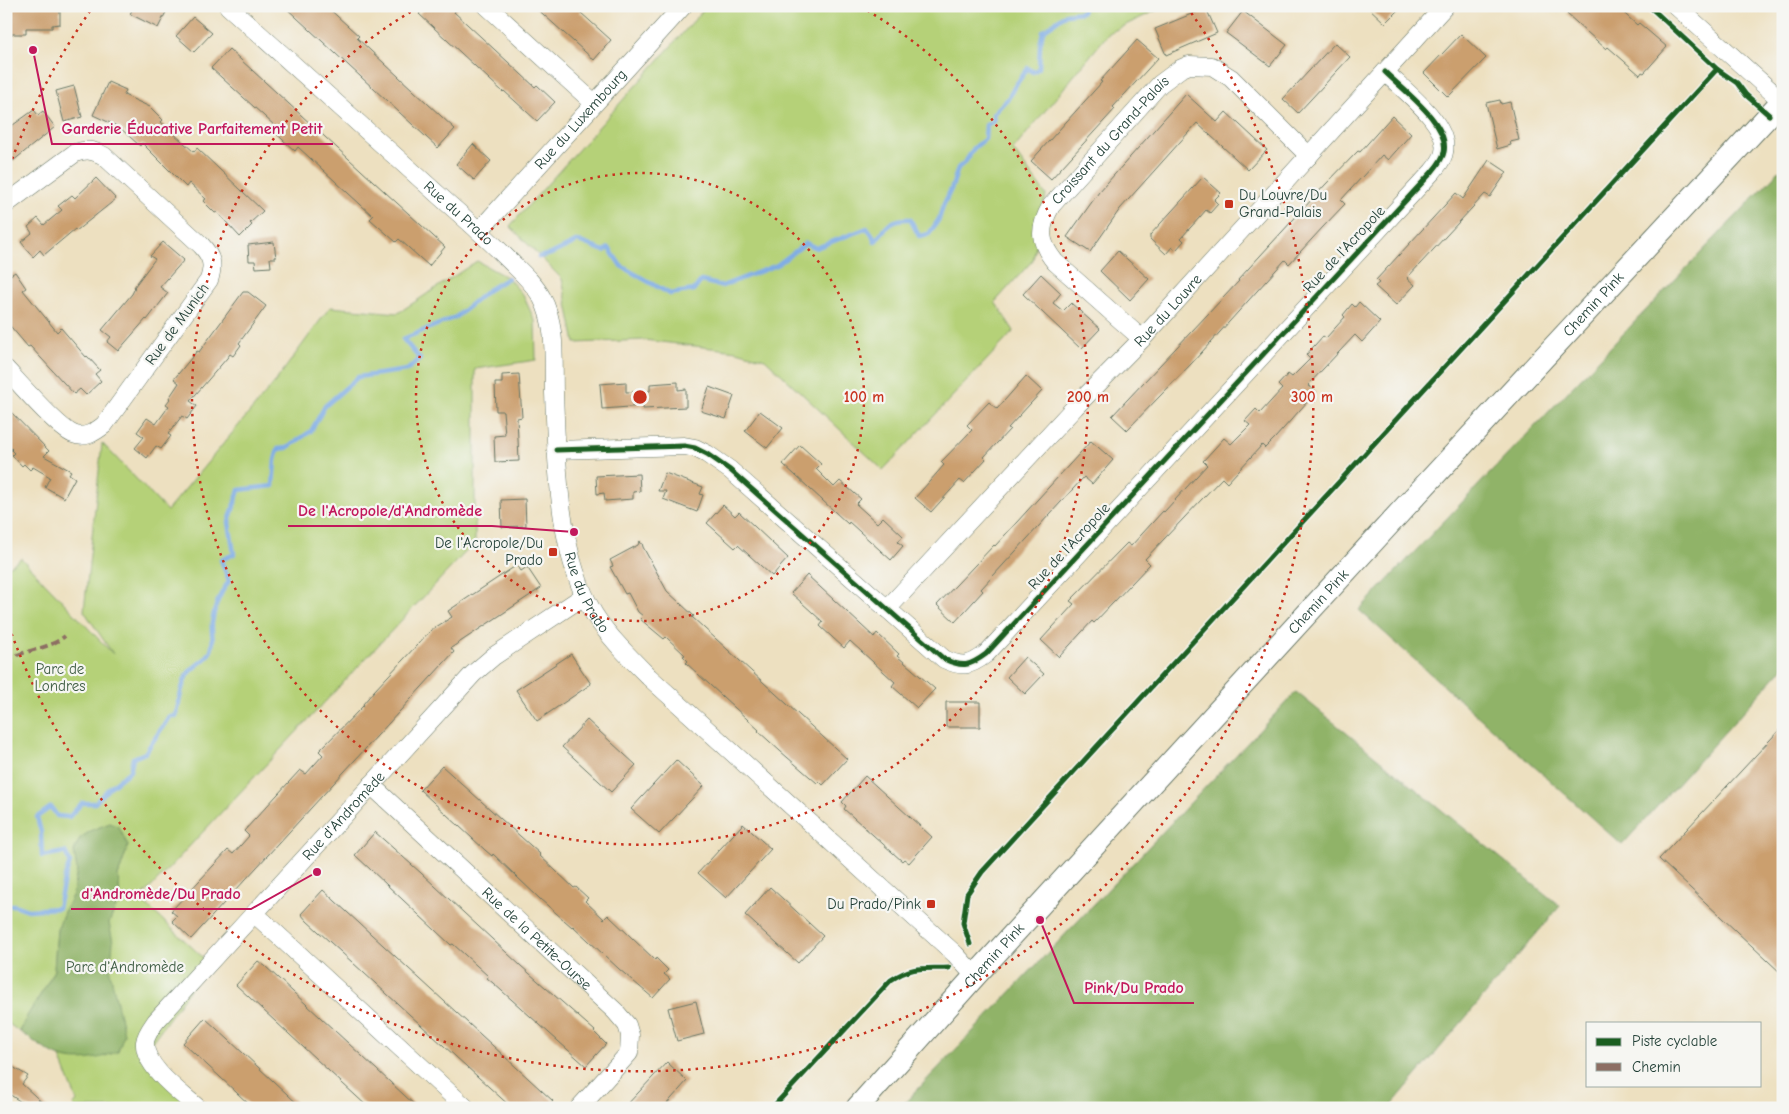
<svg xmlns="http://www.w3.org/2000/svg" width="1789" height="1114" viewBox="0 0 1789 1114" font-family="'Comic Neue',sans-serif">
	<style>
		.green { fill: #b5d178; stroke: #6a8756 }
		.forest { fill: #90b368; stroke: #58784e }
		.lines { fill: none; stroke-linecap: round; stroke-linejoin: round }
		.stream { stroke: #7caae5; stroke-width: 4.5 }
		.building { fill: #cb9f6e }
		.minor-casing { stroke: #677665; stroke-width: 19 }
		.major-casing { stroke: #677665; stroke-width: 24 }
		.minor { stroke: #fff; stroke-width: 18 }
		.major { stroke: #fff; stroke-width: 22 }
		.quiet { stroke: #8d6e63; stroke-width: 4; stroke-dasharray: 8 4; stroke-linecap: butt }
		.cycleway-casing { stroke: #f6f6f2; stroke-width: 8 }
		.cycleway { stroke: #1b5e20; stroke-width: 5 }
		.ring { fill: none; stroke: #c8321e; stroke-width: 2.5; stroke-dasharray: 2.5 5 }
		.poi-dot { fill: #c8321e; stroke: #f6f6f2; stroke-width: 2 }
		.labels { text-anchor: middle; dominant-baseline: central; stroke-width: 4.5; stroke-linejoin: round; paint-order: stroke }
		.street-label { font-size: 15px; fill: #1f3d34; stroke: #f6f6f2 }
		.poi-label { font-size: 15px; fill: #1f3d34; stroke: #f6f6f2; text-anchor: end }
		.park-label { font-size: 15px; fill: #3d5b42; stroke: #f6f6f2 }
		.centre { fill: #c8321e; stroke: #f6f6f2; stroke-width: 2.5 }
		.ring-label { font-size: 15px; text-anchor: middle; font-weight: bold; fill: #c8321e; stroke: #f6f6f2; stroke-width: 4.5; stroke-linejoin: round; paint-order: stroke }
		.leader { fill: none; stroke: #c2185b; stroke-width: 2 }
		.callout-dot { fill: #c2185b; stroke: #f6f6f2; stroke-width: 2 }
		.callout-label { font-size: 16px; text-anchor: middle; font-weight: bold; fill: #c2185b; stroke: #f6f6f2; stroke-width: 4.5; stroke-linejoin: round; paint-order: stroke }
	</style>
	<rect width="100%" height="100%" fill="#f6f6f2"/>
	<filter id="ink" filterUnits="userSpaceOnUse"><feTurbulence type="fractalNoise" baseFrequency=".02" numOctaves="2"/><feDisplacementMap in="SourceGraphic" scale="10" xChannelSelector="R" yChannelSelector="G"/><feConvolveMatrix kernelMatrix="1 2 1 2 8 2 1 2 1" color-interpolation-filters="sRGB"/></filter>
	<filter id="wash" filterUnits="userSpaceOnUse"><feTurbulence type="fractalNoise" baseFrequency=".0096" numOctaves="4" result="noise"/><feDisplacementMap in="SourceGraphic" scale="20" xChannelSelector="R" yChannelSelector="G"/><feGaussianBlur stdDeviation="1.12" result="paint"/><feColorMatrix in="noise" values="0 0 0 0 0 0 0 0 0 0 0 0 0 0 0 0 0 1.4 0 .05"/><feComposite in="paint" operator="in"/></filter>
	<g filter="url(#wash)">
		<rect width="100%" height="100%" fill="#ede0c0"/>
		<path class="green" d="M 707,6 L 1165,6 L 1109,33 L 1013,150 L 1046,195 L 1033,260 L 995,302 L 1014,331 L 883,470 L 765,359 L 737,351 L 644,340 L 575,343 L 562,279 L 510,226 Z
			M 477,261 L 508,278 L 523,295 L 535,321 L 536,360 L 475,369 L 475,542 L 140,899 L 209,963 L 146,1050 L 198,1108 L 75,1108 L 73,1106 L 77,1101 L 60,1057 L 31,1030 L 120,898 L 118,876 L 128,846 L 74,851 L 77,870 L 73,894 L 64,912 L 57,930 L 54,970 L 46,986 L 29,1013 L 20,1032 L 6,1022 L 6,569 L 21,558 L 113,654 L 84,611 L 102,443 L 167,511 L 275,382 L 330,307 L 398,313 Z"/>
		<path class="forest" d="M 1783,167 L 1783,668 L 1622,845 L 1359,610 Z
			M 1296,692 L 1560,906 L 1389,1108 L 900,1108 Z
			M 110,823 L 119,827 L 128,846 L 118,876 L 120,898 L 109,923 L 113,942 L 110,972 L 124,1034 L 118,1051 C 102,1059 78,1063 60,1057 C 48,1053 32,1039 20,1032 L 27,1016 L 46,986 L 54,970 L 57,930 L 64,912 L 73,894 L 77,870 L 74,851 L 80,838 L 92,830 Z"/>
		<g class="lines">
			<path class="stream" d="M 539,257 L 551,254 L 578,241 L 604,251 L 609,248 L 621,266 L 670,294 L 694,290 L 701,281 L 722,286 L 777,265 L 806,243 L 816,248 L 867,228 L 872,234 L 875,242 C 886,227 890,218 910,219 L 919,236 L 929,234 L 939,219 L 943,206 L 952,187 L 958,168 L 966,161 L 974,148 L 985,139 L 986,125 L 994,121 L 993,114 L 1009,97 L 1015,86 L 1028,68 L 1033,72 L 1039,68 L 1040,45 L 1043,31 L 1066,14 L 1082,12 L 1084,6
				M 6,906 L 14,905 L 28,910 L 58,908 L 64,880 L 70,862 L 65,852 L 42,856 L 41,832 L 37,817 L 51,807 L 57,816 L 69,817 L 82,803 L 95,803 L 110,787 L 130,771 L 133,758 L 145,753 L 170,716 L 176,716 C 180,702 180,688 187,675 C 194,664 209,661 212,647 C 214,639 211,631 212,623 C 214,608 220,593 229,581 L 221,560 L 234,554 L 229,522 L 239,490 L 273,486 L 275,460 L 278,449 L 287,448 L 311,431 L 325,406 L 358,377 L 407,370 L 420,359 L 403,339 L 456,317 L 488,290 L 508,278"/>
		</g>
		<g id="blocks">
			<path class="building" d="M 6,6 L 60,6 L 60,24 L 52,25 L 52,28 L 26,28 L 26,34 L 6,34 Z
				M 134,6 L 169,6 L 158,28 L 130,14 Z
				M 284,6 L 326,6 L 359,36 L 357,38 L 455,129 L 438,148 Z
				M 426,6 L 460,6 L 454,12 L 535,87 L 537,85 L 555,102 L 537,121 L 504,91 L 503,92 L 419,14 Z
				M 534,6 L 585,6 L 580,12 L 611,40 L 594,60 Z
				M 1367,6 L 1402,6 L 1385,23 Z
				M 1574,6 L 1616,6 L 1637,25 L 1639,23 L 1667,47 L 1644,73 L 1642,72 L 1640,75 L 1608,47 L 1606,49 L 1567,14 Z
				M 1206,8 L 1217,33 L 1166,55 L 1155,29 Z
				M 1243,11 L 1287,45 L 1270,66 L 1226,33 Z
				M 193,17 L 212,33 L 194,52 L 176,36 Z
				M 1461,34 L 1486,58 L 1448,97 L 1424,73 Z
				M 1137,40 L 1158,58 L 1113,107 L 1115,109 L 1051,179 L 1031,161 L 1102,82 L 1100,81 Z
				M 1335,43 L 1350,57 L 1298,113 L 1283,99 Z
				M 229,49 L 445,247 L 429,266 L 399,239 L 396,242 L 370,219 L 373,216 L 298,147 L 295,151 L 283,140 L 272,129 L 275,126 L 211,68 Z
				M 108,82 L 126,90 L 124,95 L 150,107 L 163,120 L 161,122 L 194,152 L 197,148 L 263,211 L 250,223 L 252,225 L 240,237 L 217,212 L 215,213 L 203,201 L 206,199 L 189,183 L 186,187 L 142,143 L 140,146 L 119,127 L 93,115 Z
				M 74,86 L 82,117 L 64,122 L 56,91 Z
				M 1186,94 L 1217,122 L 1226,112 L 1267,150 L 1248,170 L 1197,123 L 1120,209 L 1090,252 L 1067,237 L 1099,192 Z
				M 1500,100 L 1501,104 L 1510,102 L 1519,140 L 1510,142 L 1511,145 L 1497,149 L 1486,103 Z
				M 34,110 L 38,115 L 43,111 L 55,127 L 13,161 L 6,152 L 6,130 Z
				M 1392,116 L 1411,134 L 1388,160 L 1382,155 L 1341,200 L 1345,204 L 1323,227 L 1289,264 L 1285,260 L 1192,363 L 1127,430 L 1112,416 L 1239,281 L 1238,280 L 1325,185 L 1358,151 L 1360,152 Z
				M 473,144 L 491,161 L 474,180 L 456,164 Z
				M 1489,160 L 1507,172 L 1490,197 L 1485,194 L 1407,278 L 1415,285 L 1396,305 L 1375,286 L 1379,283 L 1376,280 L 1456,193 L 1463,199 Z
				M 1203,177 L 1221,193 L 1214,200 L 1218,204 L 1210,213 L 1206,210 L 1200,217 L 1181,238 L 1184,241 L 1176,250 L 1172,247 L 1166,254 L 1150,239 L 1150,235 Z
				M 96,178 L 116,199 L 76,231 L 75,229 L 44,255 L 40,250 L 33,257 L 21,242 L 32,233 L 28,227 L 38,218 L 44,225 L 62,210 L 58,206 L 72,195 L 75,198 Z
				M 163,242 L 184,260 L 160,287 L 168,293 L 147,320 L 146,319 L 118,351 L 107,342 L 111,337 L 102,330 L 132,294 L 135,288 L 134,287 L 155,259 L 150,256 Z
				M 274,242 L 276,258 L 270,258 L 271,267 L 256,268 L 255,261 L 249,261 L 248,245 Z
				M 1118,251 L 1149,279 L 1130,300 L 1100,271 Z
				M 15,272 L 26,288 L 23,290 L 57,332 L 61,328 L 86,357 L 87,356 L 100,370 L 95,374 L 101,381 L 86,395 L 80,389 L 74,394 L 30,346 L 28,347 L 6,321 L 6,278 Z
				M 1041,274 L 1061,293 L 1053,303 L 1063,311 L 1071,303 L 1100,329 L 1081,349 L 1023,294 Z
				M 243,292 L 248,292 L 266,306 L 239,343 L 241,345 L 233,356 L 230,354 L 227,358 L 190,401 L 197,406 L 187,419 L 182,416 L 168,434 L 171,436 L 161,449 L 156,446 L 147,458 L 135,448 L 144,437 L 137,432 L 147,418 L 156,424 L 169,406 L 166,404 L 170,399 L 169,398 L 179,383 L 174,379 L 197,351 L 199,352 Z
				M 1359,302 L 1380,322 L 1362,342 L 1355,335 L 1308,385 L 1316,392 L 1275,438 L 1265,448 L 1262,445 L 1227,483 L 1222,478 L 1145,559 L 1150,564 L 1094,623 L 1092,621 L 1059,657 L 1041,640 L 1074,604 L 1070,601 L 1127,543 L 1131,546 L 1163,511 L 1164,512 L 1207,465 L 1203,461 L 1224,438 L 1231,444 L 1250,425 L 1245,421 L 1256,409 L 1260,413 L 1282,389 L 1278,385 L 1288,374 L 1292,377 L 1310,359 L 1306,355 L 1323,336 L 1326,338 L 1345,317 L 1343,315 L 1352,304 L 1355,307 Z
				M 519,374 L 522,417 L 517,418 L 519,461 L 495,462 L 494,436 L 505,435 L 503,411 L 496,411 L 495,383 L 502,383 L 502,375 Z
				M 1026,376 L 1042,391 L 1008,428 L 1010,429 L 984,457 L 986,459 L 964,483 L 960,480 L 931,512 L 915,498 L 944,465 L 941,462 L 972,430 L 967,425 L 989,402 L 997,409 Z
				M 626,382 L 626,392 L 650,391 L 650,384 L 678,382 L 678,390 L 686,389 L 686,407 L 643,409 L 643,406 L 602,409 L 600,384 Z
				M 709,387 L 734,396 L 726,419 L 701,411 Z
				M 6,407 L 49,451 L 44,456 L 71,471 L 69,474 L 75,478 L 64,498 L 45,487 L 50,477 L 33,467 L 30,470 L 24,464 L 22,466 L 12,455 L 14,453 L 11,450 L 12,449 L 6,443 Z
				M 760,411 L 783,428 L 767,448 L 745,431 Z
				M 1091,441 L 1113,460 L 1092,484 L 1084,477 L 981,589 L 983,591 L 955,622 L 937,605 L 994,545 L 995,546 Z
				M 800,445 L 821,464 L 816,469 L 834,487 L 840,481 L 861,499 L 856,504 L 877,523 L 883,517 L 903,536 L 898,542 L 903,546 L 891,560 L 849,522 L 848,524 L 783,464 Z
				M 665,473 L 703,487 L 700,494 L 703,495 L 697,512 L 663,499 L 666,491 L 658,491 Z
				M 639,474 L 640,491 L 633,492 L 633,499 L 605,501 L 604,493 L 597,494 L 596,476 Z
				M 525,499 L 526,526 L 502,527 L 501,500 Z
				M 723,505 L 735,516 L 739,512 L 788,558 L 772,576 L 738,545 L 735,548 L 707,523 Z
				M 640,541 L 641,544 L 642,543 L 643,547 L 667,591 L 694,616 L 692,617 L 847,759 L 823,785 L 819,781 L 817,783 L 780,751 L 758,731 L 759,730 L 686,663 L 688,661 L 683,656 L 685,655 L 666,637 L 664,639 L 640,619 L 643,616 L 638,612 L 628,593 L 625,594 L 610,567 L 613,566 L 610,560 L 638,545 Z
				M 517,565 L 521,571 L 527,567 L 541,588 L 451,648 L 454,652 L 191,939 L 172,921 L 177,916 L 171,911 L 228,850 L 233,854 L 249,836 L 244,831 L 300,770 L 306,774 L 323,755 L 319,751 L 364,705 L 363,704 L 374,691 L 431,630 L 452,617 L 448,611 Z
				M 807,575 L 874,637 L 877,633 L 899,654 L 897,656 L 935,689 L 917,708 L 892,686 L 895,682 L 850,641 L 844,648 L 820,626 L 823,622 L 791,593 Z
				M 571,654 L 591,684 L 537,721 L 516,690 Z
				M 1025,657 L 1044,674 L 1025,694 L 1007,677 Z
				M 946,702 L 980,702 L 980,727 L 946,727 Z
				M 587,720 L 636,765 L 611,792 L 562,747 Z
				M 1783,726 L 1783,975 L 1659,859 Z
				M 676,760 L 704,786 L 659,834 L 631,809 Z
				M 442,766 L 540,854 L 539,855 L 574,888 L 576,887 L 588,898 L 585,901 L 604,919 L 608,915 L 655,960 L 656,958 L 668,970 L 664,974 L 670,979 L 653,998 L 619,969 L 573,926 L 572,927 L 540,899 L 493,854 L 492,856 L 485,850 L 420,790 Z
				M 865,776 L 932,837 L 909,863 L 904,859 L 902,861 L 844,809 L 846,806 L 842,802 Z
				M 743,824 L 771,849 L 726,898 L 698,873 Z
				M 375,832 L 421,873 L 521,966 L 595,1031 L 594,1032 L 606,1044 L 586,1066 L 493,983 L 487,978 L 488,976 L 453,944 L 451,945 L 355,855 Z
				M 770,887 L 823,936 L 798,963 L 745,915 Z
				M 323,890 L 553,1101 L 547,1108 L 512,1108 L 307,921 L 301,914 Z
				M 258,961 L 265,966 L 418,1108 L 369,1108 L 236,985 Z
				M 696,1001 L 704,1034 L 677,1041 L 668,1008 Z
				M 205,1018 L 229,1040 L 302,1108 L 253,1108 L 220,1077 L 183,1043 Z
				M 667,1062 L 687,1081 L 663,1108 L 624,1108 Z
				M 6,1063 L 28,1076 L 22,1084 L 48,1108 L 30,1108 L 6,1092 Z"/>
		</g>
	</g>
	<g filter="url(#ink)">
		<use href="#blocks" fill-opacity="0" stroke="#677665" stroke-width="1"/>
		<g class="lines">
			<defs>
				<g id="minor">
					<path id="s1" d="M 228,6 C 300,71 372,135 444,200 C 466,219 488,239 509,260 C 520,271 534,283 542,298 C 557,326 553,362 554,393 C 557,463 557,552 594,614 C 607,635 631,659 649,677 L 955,954 L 975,976"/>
					<path d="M 487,6 L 594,103"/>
					<path d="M 1676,6 L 1782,101"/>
					<path d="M 6,204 L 75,153 C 87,149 93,150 104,156 L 201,245 C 212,257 214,265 209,280 L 104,425 C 95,432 85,439 73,434 C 57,427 19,383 6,369"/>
					<path id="s2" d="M 479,231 L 683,6"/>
					<path id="s3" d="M 1142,339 L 1055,262 C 1039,242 1038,229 1051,206 L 1160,84 L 1180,69 L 1189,65 L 1212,66 L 1231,78 L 1309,156"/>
					<path d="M 556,450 L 684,446 L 695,448 L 707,454 L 730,470 L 944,659 C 963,668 970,666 986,654 L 1432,172 C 1437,166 1443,159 1444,152 C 1450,124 1403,90 1385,72"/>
					<path id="s4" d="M 887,609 L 1075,407 L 1142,339 L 1445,6"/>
					<path id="s5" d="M 371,785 L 615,1011 L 627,1025 L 630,1035 L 629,1053 L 579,1108"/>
					<path d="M 255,914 L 466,1108"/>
					<path id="s6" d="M 198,1108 C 181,1093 143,1066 145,1042 C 146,1034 152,1027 156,1021 L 473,674 L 494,656 L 584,596"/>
				</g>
				<g id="major">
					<path id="s7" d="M 857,1108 L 975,976 L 1404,508 L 1783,100"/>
				</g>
			</defs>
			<use href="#minor" class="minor-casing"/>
			<use href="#major" class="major-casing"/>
			<use href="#minor" class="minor"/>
			<use href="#major" class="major"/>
			<path class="quiet" d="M 6,660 C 24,650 50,649 65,636"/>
			<defs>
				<path id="cycleway" d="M 1649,6 L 1717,69 L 1737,83 L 1746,95 L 1769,115
					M 556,450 L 684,446 L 695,448 L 707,454 L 730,470 L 944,659 C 963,668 970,666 986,654 L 1432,172 C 1437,166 1443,159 1444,152 C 1450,124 1403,90 1385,72
					M 970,944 L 963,923 L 967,894 L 982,872 L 1717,69
					M 772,1108 L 891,980 C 914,965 923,969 949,968"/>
			</defs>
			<use href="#cycleway" class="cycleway-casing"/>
			<use href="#cycleway" class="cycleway"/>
		</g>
	</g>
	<g class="ring">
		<circle cx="640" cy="397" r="224"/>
		<path d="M861 7A448 448 0 1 1 419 7"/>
		<path d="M7 173A672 672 0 0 1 93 7M1187 7A672 672 0 1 1 7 621"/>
	</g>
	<g class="poi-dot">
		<rect x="1224" y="199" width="10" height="10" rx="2.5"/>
		<rect x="548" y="547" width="10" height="10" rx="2.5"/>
		<rect x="926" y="899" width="10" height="10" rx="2.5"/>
	</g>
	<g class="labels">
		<g class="street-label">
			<text stroke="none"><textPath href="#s2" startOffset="151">Rue du Luxembourg</textPath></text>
			<text stroke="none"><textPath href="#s3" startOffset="266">Croissant du Grand-Palais</textPath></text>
			<text stroke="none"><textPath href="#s1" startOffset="310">Rue du Prado</textPath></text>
			<text transform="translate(1344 249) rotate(-47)">Rue de l'Acropole</text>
			<text stroke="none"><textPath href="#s7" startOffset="1090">Chemin Pink</textPath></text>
			<text stroke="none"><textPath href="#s4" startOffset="410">Rue du Louvre</textPath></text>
			<text transform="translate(177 324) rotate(-54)">Rue de Munich</text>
			<text transform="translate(1069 546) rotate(-47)">Rue de l'Acropole</text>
			<text stroke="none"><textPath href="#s1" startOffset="730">Rue du Prado</textPath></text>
			<text stroke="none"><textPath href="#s7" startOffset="685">Chemin Pink</textPath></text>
			<text stroke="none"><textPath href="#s6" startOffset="389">Rue d'Andromède</textPath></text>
			<text stroke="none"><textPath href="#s5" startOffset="226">Rue de la Petite-Ourse</textPath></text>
			<text stroke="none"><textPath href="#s7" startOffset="205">Chemin Pink</textPath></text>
		</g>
		<g class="poi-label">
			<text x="1239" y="195" text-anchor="start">Du Louvre/Du<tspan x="1239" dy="17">Grand-Palais</tspan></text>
			<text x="543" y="543">De l'Acropole/Du<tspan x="543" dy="17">Prado</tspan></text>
			<text x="921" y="904">Du Prado/Pink</text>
		</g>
		<g class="park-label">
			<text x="60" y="669">Parc de<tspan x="60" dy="17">Londres</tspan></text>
			<text x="125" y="967">Parc d'Andromède</text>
		</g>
	</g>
	<circle cx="640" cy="397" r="8" class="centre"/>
	<g class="ring-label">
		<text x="864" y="402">100 m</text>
		<text x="1088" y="402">200 m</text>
		<text x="1312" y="402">300 m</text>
	</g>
	<path class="leader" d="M33 50L52 144H333M574 532L492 526H288M317 872L251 909H71M1040 920L1074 1003H1194"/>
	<g class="callout-dot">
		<circle cx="33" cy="50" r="5"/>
		<circle cx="574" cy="532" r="5"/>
		<circle cx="317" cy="872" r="5"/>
		<circle cx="1040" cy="920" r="5"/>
	</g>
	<g class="callout-label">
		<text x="192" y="134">Garderie Éducative Parfaitement Petit</text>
		<text x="390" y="516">De l'Acropole/d'Andromède</text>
		<text x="161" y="899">d'Andromède/Du Prado</text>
		<text x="1134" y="993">Pink/Du Prado</text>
	</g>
	<rect width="1789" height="1114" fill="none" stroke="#f6f6f2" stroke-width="25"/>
	<rect x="1586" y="1022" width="175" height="65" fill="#f6f6f2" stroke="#a0aca6"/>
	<rect x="1596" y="1038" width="25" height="8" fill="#1b5e20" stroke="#a0aca6"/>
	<text x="1632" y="1046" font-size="15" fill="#1f3d34">Piste cyclable</text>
	<rect x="1596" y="1063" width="25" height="8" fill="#8d6e63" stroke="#a0aca6"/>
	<text x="1632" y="1072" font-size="15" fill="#1f3d34">Chemin</text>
</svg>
